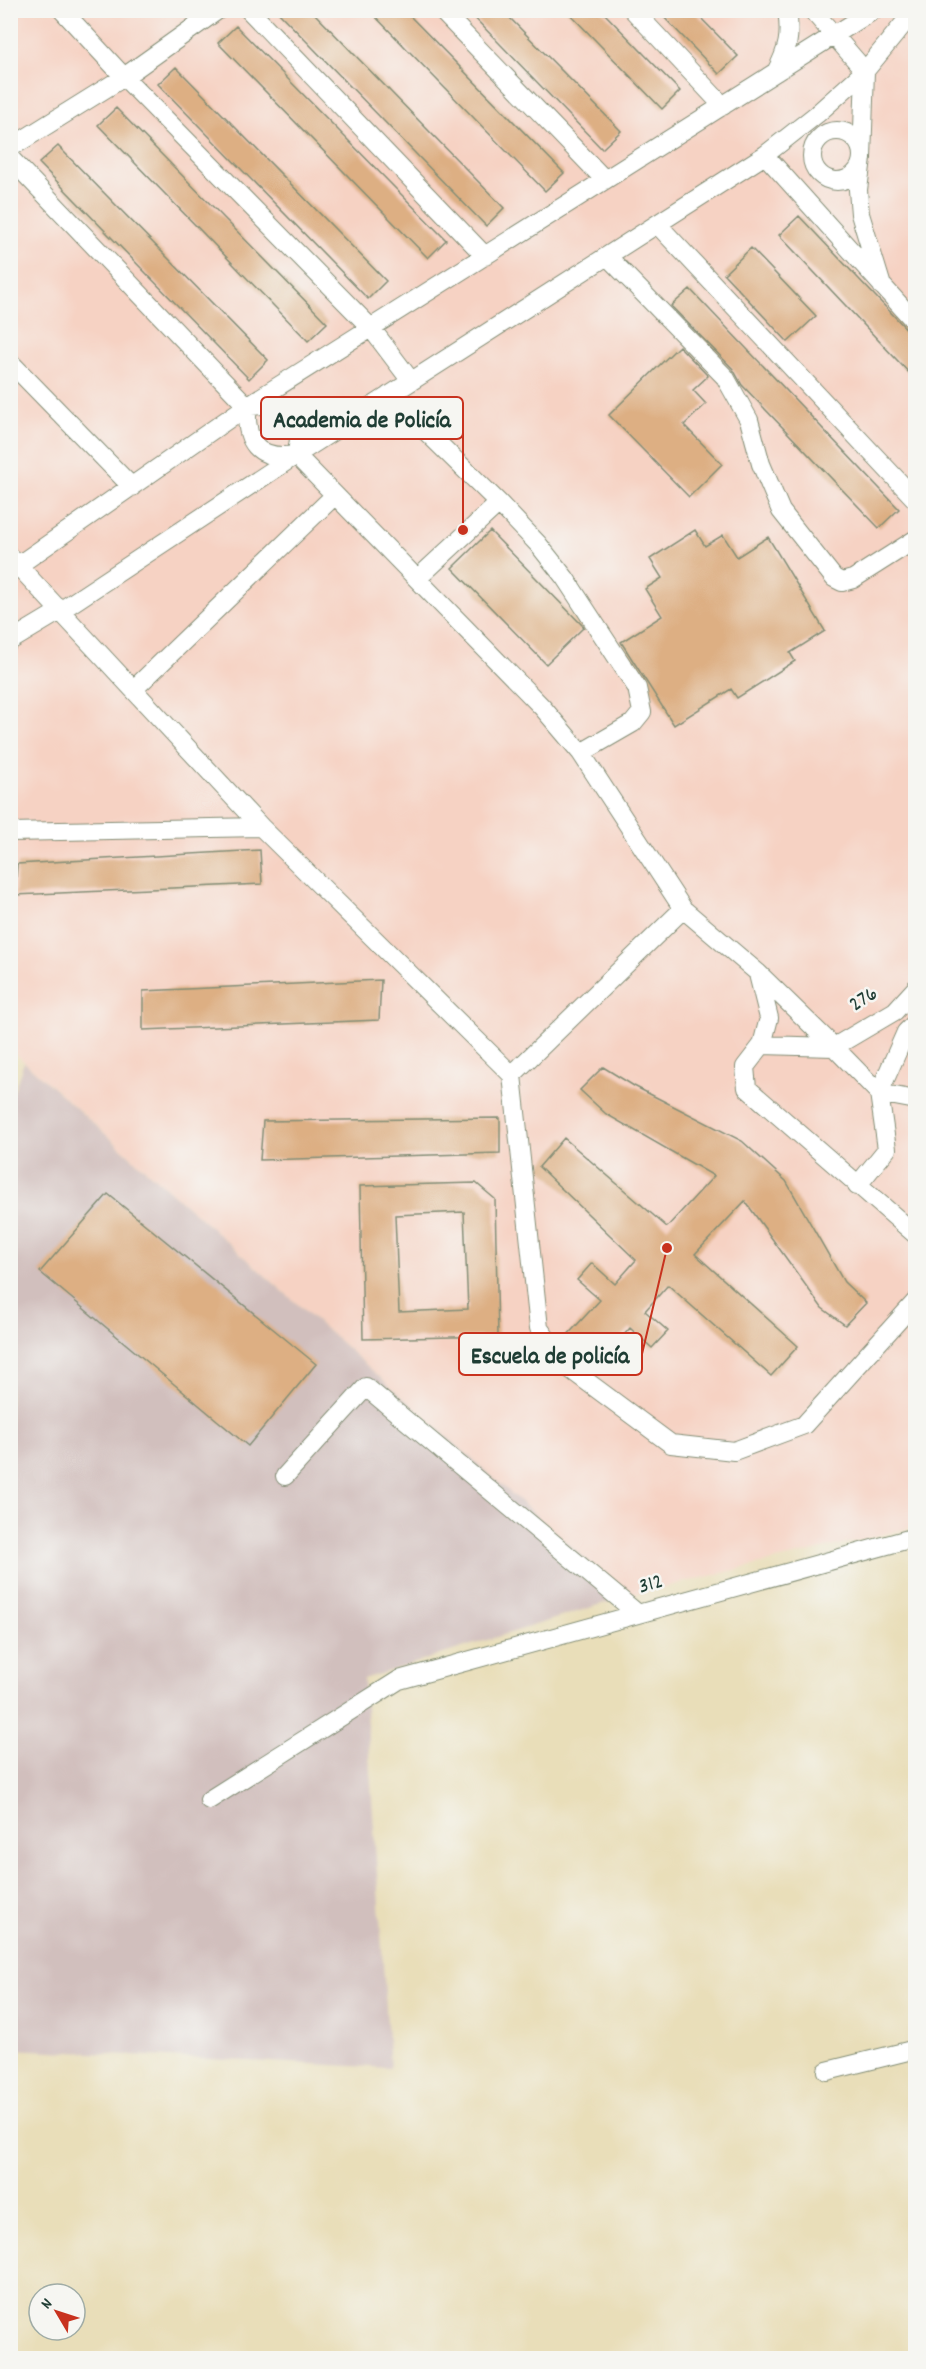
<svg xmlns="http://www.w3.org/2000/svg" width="926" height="2369" viewBox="0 0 926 2369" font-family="Dekko,sans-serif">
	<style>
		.built { fill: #f6d2c3 }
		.industrial { fill: #d1bfbd }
		.building { fill: #ddaf83; fill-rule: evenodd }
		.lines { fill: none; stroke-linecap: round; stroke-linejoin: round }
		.minor-casing { stroke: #848e76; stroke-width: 20 }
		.minor { stroke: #fff; stroke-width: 18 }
		.labels { text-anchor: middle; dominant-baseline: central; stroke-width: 5; stroke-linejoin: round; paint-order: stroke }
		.street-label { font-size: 22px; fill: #1f3d34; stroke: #f6f6f2 }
		.leader { fill: none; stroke: #c8321e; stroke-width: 2 }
		.callout-dot { fill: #c8321e; stroke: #f6f6f2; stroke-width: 2 }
		.callout { fill: #f6f6f2; stroke: #c8321e; stroke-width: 2 }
		.callout-label { font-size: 24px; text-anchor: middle; font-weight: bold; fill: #1f3d34 }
	</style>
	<rect width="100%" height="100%" fill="#f6f6f2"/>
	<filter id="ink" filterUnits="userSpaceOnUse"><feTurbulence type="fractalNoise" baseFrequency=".0167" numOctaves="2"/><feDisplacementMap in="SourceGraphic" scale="12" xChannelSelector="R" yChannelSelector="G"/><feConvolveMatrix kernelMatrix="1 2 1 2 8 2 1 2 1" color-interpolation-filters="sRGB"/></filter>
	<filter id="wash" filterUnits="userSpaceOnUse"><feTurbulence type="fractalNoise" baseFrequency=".008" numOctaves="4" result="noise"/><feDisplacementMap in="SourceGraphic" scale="24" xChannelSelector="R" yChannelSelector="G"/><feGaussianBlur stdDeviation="1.35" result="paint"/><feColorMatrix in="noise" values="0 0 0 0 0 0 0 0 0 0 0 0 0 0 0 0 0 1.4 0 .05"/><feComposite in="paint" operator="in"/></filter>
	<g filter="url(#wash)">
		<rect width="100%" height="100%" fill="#e9deb9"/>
		<path class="built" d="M 11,11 L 915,11 L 915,1527 L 627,1596 L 11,1050 Z"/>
		<path class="industrial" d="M 24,1062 L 627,1596 L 364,1679 L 390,2068 L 11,2049 L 10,1102 Z"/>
		<g id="blocks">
			<path class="building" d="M 276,10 L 311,10 L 504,208 L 486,226 Z
				M 369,10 L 404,10 L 564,173 L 545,191 Z
				M 467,10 L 502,10 L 621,131 L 602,149 Z
				M 566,10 L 601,10 L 680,91 L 662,109 Z
				M 657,10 L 693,10 L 738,56 L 719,74 Z
				M 236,26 L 446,240 L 428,258 L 218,43 Z
				M 176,67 L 386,281 L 368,299 L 158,84 Z
				M 116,108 L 327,323 L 308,341 L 98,125 Z
				M 58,146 L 268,360 L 249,379 L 39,163 Z
				M 799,216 L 915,338 L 915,379 L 779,235 Z
				M 751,248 L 816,316 L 788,342 L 724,274 Z
				M 690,289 L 899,509 L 879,528 L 742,385 L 733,369 L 671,306 Z
				M 679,346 L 708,376 L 693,390 L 706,404 L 684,425 L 722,464 L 689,497 L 609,415 Z
				M 695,530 L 705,546 L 723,535 L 737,557 L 768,537 L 825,631 L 790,653 L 795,661 L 737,698 L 731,689 L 674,725 L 621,642 L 662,616 L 645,589 L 662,578 L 650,559 Z
				M 490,531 L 584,627 L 546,664 L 452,568 Z
				M 260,850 L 262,884 L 15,895 L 17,864 Z
				M 381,980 L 379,1020 L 143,1030 L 143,991 Z
				M 603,1067 L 634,1086 L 742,1141 L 786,1181 L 844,1282 L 866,1303 L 845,1325 L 822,1308 L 745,1201 L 695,1254 L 798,1346 L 771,1376 L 668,1285 L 645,1311 L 668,1331 L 652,1348 L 630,1328 L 592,1371 L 566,1346 L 562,1341 L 600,1300 L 577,1280 L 592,1263 L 615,1284 L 636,1260 L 539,1167 L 564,1138 L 667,1227 L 714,1176 L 606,1114 L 580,1090 Z
				M 500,1118 L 500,1153 L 260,1160 L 263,1121 Z
				M 476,1183 L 495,1199 L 498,1336 L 363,1339 L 360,1186 ZM 464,1212 L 468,1309 L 399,1312 L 395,1215 Z
				M 108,1194 L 316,1364 L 248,1446 L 40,1272 Z"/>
		</g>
	</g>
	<g filter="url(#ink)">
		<use href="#blocks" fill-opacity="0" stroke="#848e76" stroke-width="1.5"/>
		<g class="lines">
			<defs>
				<path id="minor" d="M 62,10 L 124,77 L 371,328 L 411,381
					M 249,10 L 485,256
					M 441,10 L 605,180
					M 633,10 L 723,106
					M 812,10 L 865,71 L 862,158 L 858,190 L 860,214 L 882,286
					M 776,72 C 788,49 791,37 787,10
					M812 156a25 25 0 1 1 50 0a25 25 0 1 1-50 0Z
					M 10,148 L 124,77 L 218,10
					M 765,155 L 916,323
					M 10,158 L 247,406 C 245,442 257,461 296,455 C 304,427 296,418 272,404 L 251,406
					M 657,224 L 916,500
					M 607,256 L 725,377 L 749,420 L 761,464 L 781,511 L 834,578 L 842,582 L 853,579 L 916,539
					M 10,362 L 132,487
					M 389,395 L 499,503 L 538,544 L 565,578 L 637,688 L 642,712 L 633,723 L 581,753
					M 296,455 L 542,707 L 581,753 L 683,909 L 757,972 L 834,1047 L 895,1011 L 916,988
					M 10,557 L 261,827 L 512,1075 L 539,1328 L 566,1366 L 671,1444 L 734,1451 L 804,1425 L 916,1301
					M 10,571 L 247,406 L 874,10
					M 417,579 L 499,503
					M 10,641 L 60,611 L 296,455 L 765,155 L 817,114 L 865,71 L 915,10
					M 134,689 L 335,495
					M 10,832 L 261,827
					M 758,974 L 769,1018 L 762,1045
					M 916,1022 L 906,1032 L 879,1093 L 916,1100
					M 512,1075 L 683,909
					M 857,1186 L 887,1149 L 879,1093 L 834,1047 L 762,1045 L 745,1067 L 747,1088 L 916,1235
					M 285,1476 L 366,1387 L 638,1614
					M 209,1800 L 399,1680 L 916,1537
					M 827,2071 L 916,2049"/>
			</defs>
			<use href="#minor" class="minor-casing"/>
			<use href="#minor" class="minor"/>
		</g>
	</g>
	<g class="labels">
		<g class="street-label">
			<text transform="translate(864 1000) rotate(-32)">276</text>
			<text transform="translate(651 1585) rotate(-16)">312</text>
		</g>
	</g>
	<path class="leader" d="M463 530L463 418M667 1248L642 1354"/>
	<g class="callout-dot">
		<circle cx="463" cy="530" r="6"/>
		<circle cx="667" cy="1248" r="6"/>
	</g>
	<g class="callout">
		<rect x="261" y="397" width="202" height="42" rx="6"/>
		<rect x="459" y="1333" width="183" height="42" rx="6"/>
	</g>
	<g class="callout-label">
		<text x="362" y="427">Academia de Policía</text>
		<text x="550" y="1363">Escuela de policía</text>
	</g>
	<rect width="926" height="2369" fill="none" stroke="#f6f6f2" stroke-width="36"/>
	<g transform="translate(57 2312) rotate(309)"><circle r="28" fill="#f6f6f2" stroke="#a0aca6" stroke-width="1.5"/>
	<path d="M0-4.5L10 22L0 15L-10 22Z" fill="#c8321e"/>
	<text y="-9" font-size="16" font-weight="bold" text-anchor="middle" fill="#1f3d34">N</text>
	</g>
</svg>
